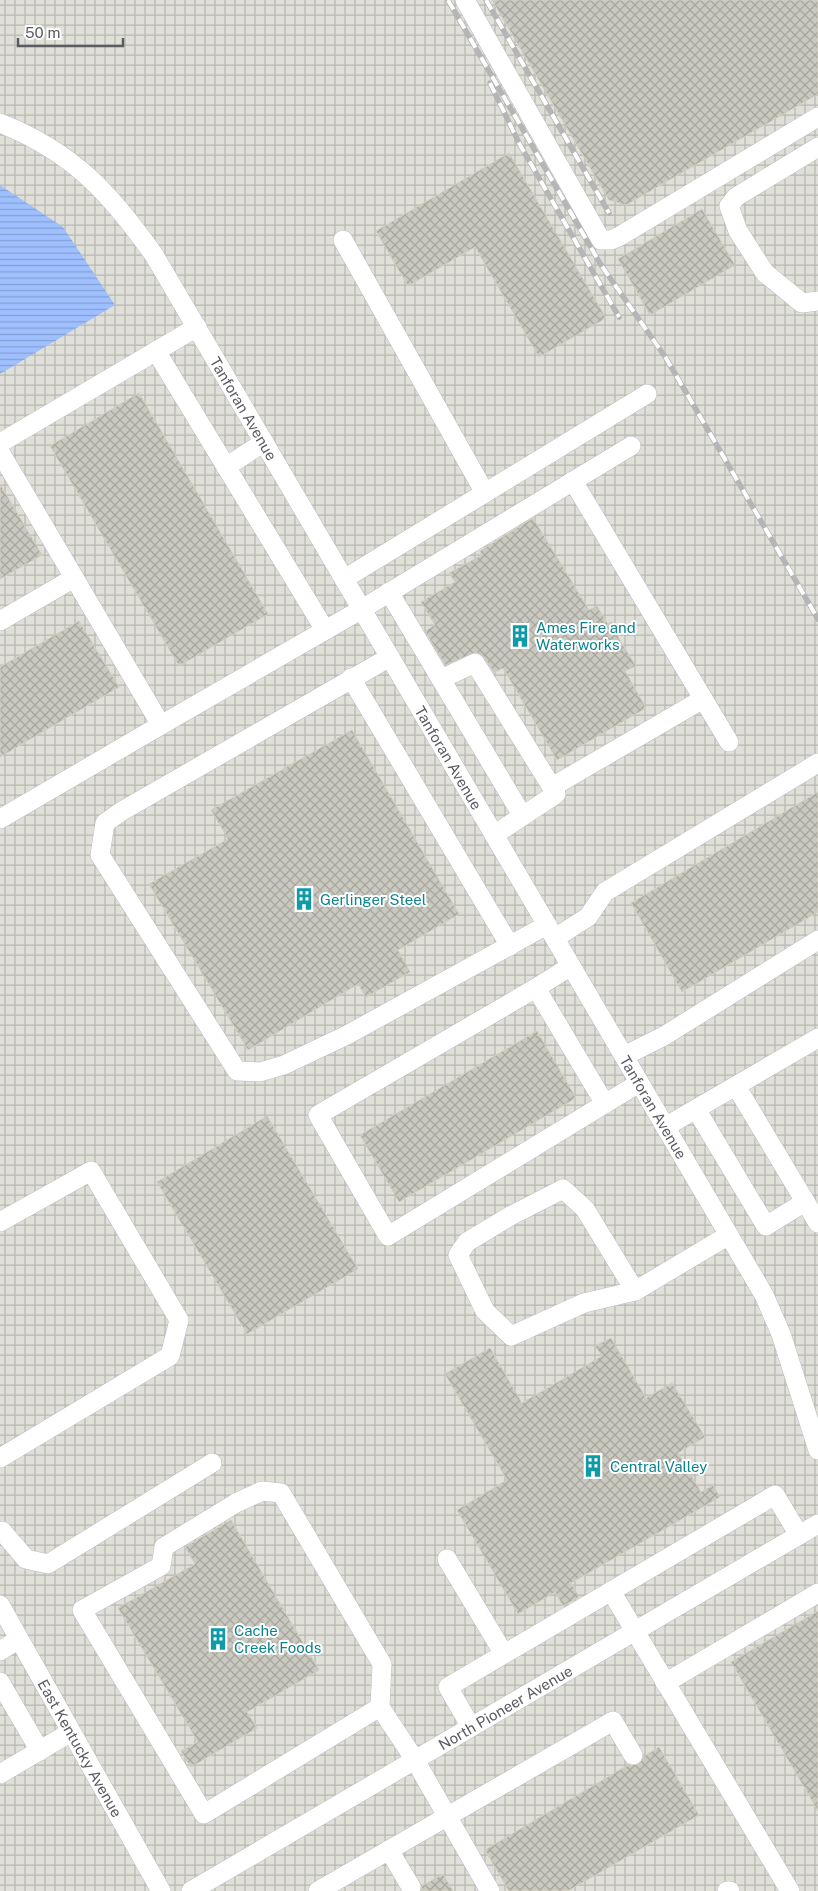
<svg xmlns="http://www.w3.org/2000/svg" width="818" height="1891" viewBox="0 0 818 1891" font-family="'Public Sans',sans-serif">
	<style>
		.industrial { fill: url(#industrial-grid) }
		.water { fill: url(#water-rules) }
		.building { fill: url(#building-cross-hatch); stroke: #d2d0c0 }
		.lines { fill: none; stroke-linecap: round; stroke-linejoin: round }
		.minor-casing { stroke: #bcbdc3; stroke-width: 20 }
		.minor { stroke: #fff; stroke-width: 19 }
		.rail-casing { stroke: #b5b5b6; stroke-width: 5.5 }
		.rail { stroke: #fff; stroke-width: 4; stroke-dasharray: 11; stroke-linecap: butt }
		.labels { text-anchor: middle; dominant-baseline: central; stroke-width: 4; stroke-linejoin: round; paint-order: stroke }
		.street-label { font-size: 15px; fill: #5a5c62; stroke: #fff }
		.culture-label { font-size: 15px; fill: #0d838f; stroke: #fff; text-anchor: start }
	</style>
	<defs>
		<pattern id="industrial-grid" width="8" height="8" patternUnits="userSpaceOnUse" patternTransform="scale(1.25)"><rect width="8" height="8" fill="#e0e0d9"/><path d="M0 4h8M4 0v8" fill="none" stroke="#b9b9b3"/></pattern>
		<pattern id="water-rules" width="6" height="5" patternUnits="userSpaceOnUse" patternTransform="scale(1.25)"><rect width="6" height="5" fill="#9fc0ff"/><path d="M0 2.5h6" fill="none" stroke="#859fd2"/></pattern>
		<pattern id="building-cross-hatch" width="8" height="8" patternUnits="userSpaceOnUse" patternTransform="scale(1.25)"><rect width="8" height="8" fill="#cac9c0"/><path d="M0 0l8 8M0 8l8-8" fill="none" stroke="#a7a69f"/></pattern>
	</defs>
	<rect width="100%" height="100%" fill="#edede1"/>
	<path class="industrial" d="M 0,0 L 818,0 L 818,1891 L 0,1891 Z"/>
	<path class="water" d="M 0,185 L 63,227 L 115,305 L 0,374 Z"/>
	<path class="building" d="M 492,0 L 818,0 L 818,94 L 626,205 L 609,200 Z
		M 509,153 L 606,318 L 539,357 L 475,247 L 408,286 L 376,231 Z
		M 702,209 L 735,265 L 650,315 L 618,259 Z
		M 139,393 L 268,614 L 179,666 L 50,446 Z
		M 0,484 L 42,555 L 0,579 Z
		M 533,518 L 589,610 L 597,606 L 608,624 L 611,621 L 620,635 L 618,637 L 636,666 L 625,671 L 646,708 L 557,760 L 503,668 L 494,673 L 484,657 L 476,652 L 445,665 L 425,631 L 435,625 L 421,602 L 455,582 L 449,573 L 482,555 L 480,551 Z
		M 79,621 L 119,687 L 0,757 L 0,667 Z
		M 352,730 L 459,914 L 398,950 L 410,972 L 366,997 L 358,984 L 248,1050 L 149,884 L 228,839 L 211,810 Z
		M 818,792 L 818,912 L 682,992 L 631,903 Z
		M 537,1031 L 576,1098 L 399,1202 L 360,1135 Z
		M 267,1116 L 358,1269 L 247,1334 L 157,1182 Z
		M 611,1338 L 646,1398 L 672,1383 L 705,1437 L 678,1453 L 701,1492 L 713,1485 L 720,1497 L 571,1583 L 579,1597 L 563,1606 L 555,1592 L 518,1614 L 457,1510 L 507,1480 L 445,1374 L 490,1348 L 522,1403 L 602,1356 L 595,1346 Z
		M 231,1520 L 319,1670 L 247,1712 L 257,1728 L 191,1767 L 181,1751 L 198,1742 L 118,1608 L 195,1564 L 185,1547 Z
		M 818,1611 L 818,1811 L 731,1662 Z
		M 659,1747 L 699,1815 L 568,1891 L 509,1891 L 485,1850 L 628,1765 L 639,1764 L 644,1756 Z
		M 443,1874 L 453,1891 L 421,1891 L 422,1886 Z"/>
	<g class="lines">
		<defs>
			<g id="minor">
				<path d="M 465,0 L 601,240 L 611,240 L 620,236 L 818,117"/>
				<path id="s1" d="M 0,123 C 73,152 110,193 154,255 L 764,1295 L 781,1334 L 818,1450"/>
				<path d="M 818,147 L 736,197 L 729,206 L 738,231 L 765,273 L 802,303 L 818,301"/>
				<path d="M 343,240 L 485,493"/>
				<path d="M 156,351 L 325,630"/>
				<path d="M 0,443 L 197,327"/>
				<path d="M 0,452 L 161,725 L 362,609 L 631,446"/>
				<path d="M 226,467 L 264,442"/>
				<path d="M 573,481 L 729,742"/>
				<path d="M 344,579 L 647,394"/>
				<path d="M 389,592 L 522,815"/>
				<path d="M 0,621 L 74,578"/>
				<path d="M 390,657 L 122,811 L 105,823 L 100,855 L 237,1071 L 260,1072 L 284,1065 L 347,1035 L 547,925"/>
				<path d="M 351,678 L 510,946"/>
				<path d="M 441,679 L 475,663 L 556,794 L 494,835"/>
				<path d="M 552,787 L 703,699"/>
				<path d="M 0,819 L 161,725"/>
				<path d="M 555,938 L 588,917 L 605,892 L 818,763"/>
				<path d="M 536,988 L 571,966"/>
				<path d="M 624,1056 L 664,1036 L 818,940"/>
				<path d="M 736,1086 L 818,1223"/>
				<path d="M 605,1104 L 536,988 L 318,1115 L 388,1236 L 639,1083"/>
				<path d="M 696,1109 L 766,1226 L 805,1202"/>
				<path d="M 665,1127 L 818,1038"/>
				<path d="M 0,1222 L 91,1171 L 179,1320 L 170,1356 L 0,1458"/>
				<path d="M 635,1291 L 585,1209 L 563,1189 L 512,1215 L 467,1242 L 458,1255 L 485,1311 L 511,1336 L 584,1303 L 635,1291 L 729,1235"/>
				<path d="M 0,1532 L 2,1531 L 26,1559 L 48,1564 L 212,1463"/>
				<path d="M 447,1559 L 504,1654"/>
				<path d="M 611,1591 L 790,1891"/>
				<path id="s2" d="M 0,1605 L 161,1891"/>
				<path d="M 0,1651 L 19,1639"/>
				<path d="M 0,1682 L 40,1751"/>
				<path d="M 665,1683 L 818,1593"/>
				<path d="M 380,1707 L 204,1814 L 82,1610 L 161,1566 L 164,1547 L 236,1503 L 262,1491 L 281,1493 L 382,1664 L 380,1707 L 415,1760 L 490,1891"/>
				<path d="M 471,1727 L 448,1687 L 775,1495 L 799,1535"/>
				<path d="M 0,1774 L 71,1732"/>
				<path d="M 389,1850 L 411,1887"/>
				<path id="s3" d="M 191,1891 L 818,1524"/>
				<path d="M 318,1891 L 613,1721 L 633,1755"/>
				<path d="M 727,1891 L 730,1891"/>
			</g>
		</defs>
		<use href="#minor" class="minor-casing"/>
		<use href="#minor" class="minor"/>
		<defs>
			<path id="rail" d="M 448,0 L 601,265 L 666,358 L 818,619
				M 486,0 L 609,213
				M 490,83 L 520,145 L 619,317"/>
		</defs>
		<use href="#rail" class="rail-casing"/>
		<use href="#rail" class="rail"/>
	</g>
	<defs>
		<symbol id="building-bare" viewBox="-9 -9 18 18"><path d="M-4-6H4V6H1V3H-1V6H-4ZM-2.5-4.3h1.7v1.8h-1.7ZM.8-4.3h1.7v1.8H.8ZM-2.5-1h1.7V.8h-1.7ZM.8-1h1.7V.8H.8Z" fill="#0f9aa8" stroke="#fff" stroke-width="2.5" paint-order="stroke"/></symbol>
	</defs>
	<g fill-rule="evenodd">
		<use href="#building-bare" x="504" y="620" width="32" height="32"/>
		<use href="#building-bare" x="288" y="883" width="32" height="32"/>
		<use href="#building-bare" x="577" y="1450" width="32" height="32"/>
		<use href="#building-bare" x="202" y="1623" width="32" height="32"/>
	</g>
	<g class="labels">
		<g class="street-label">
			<text stroke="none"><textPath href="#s1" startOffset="384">Tanforan Avenue</textPath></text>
			<text stroke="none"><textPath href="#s1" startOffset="789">Tanforan Avenue</textPath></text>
			<text stroke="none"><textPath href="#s1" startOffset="1194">Tanforan Avenue</textPath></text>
			<text stroke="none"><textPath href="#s3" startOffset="364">North Pioneer Avenue</textPath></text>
			<text stroke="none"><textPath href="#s2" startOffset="164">East Kentucky Avenue</textPath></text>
		</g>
		<g class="culture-label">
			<text x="536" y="627">Ames Fire and<tspan x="536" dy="17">Waterworks</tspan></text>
			<text x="320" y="899">Gerlinger Steel</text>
			<text x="610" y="1466">Central Valley</text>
			<text x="234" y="1630">Cache<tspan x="234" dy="17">Creek Foods</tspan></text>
		</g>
	</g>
	<path d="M18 38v8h105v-8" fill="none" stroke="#5a5c62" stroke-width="2.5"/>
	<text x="25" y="38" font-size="15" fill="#5a5c62" stroke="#ffffff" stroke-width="4" paint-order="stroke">50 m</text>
</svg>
